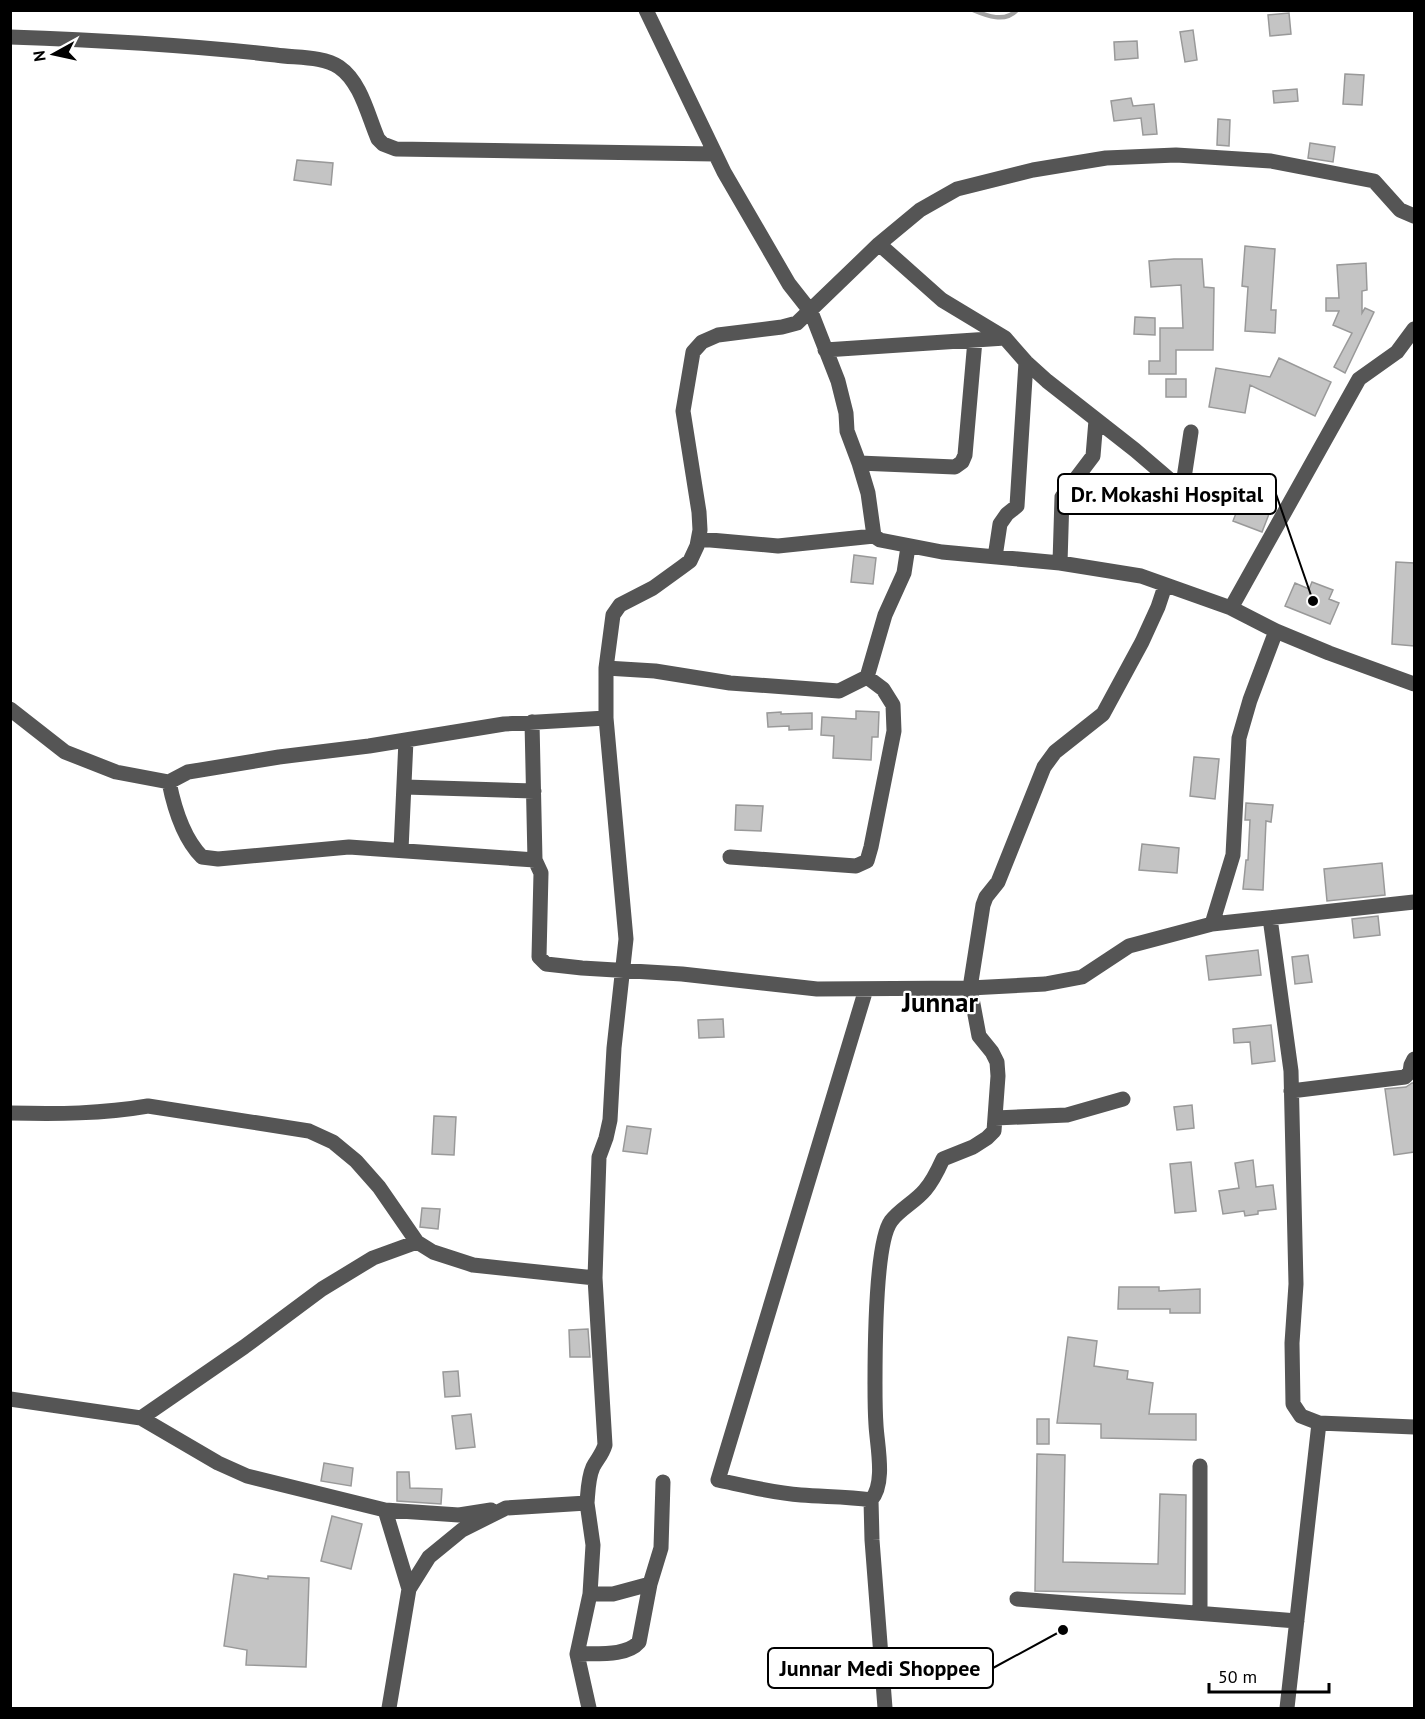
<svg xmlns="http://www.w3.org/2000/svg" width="1425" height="1719" viewBox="0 0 1425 1719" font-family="'PT Sans',sans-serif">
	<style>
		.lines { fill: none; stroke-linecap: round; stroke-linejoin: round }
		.stream { stroke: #a3a3a3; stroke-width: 4.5 }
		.building { fill: #c4c4c4; stroke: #999; stroke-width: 1.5 }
		.minor { stroke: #555; stroke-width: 15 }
		.labels { text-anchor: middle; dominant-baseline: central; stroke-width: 4.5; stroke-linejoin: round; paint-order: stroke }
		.district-label { font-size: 27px; font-weight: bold; fill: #000; stroke: #fff }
		.leader { fill: none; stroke: #000; stroke-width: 2 }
		.callout-dot { fill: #000; stroke: #fff; stroke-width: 2 }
		.callout { fill: #fff; stroke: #000; stroke-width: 2 }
		.callout-label { font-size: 22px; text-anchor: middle; font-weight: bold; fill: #000 }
	</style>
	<rect width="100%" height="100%" fill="#fff"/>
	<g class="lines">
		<path class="stream" d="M 973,10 C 987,16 1005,23 1017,10"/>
	</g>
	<path class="building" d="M 1289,13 L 1291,34 L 1270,36 L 1268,15 Z
		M 1193,30 L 1197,60 L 1185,62 L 1180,32 Z
		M 1137,41 L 1138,58 L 1115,60 L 1114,42 Z
		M 1345,74 L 1364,75 L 1362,105 L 1343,104 Z
		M 1297,89 L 1298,101 L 1274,103 L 1273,91 Z
		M 1131,98 L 1133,106 L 1154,104 L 1157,134 L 1143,135 L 1141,118 L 1114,121 L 1111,101 Z
		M 1218,119 L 1230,120 L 1229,146 L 1217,145 Z
		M 1310,143 L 1335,147 L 1333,162 L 1308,158 Z
		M 297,160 L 333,163 L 331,185 L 294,180 Z
		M 1245,246 L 1275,249 L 1271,310 L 1276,310 L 1275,333 L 1245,331 L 1248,287 L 1242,286 Z
		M 1174,259 L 1202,259 L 1204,287 L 1214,288 L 1213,350 L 1176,350 L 1176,374 L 1149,374 L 1149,361 L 1160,361 L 1160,328 L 1183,328 L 1181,285 L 1151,287 L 1149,261 Z
		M 1366,263 L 1367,290 L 1362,291 L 1362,313 L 1365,308 L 1374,312 L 1345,373 L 1334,367 L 1352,333 L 1333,325 L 1339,311 L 1326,311 L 1326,298 L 1339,298 L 1337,265 Z
		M 1135,317 L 1155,318 L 1155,335 L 1134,334 Z
		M 1279,358 L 1331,382 L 1315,416 L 1250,385 L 1245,413 L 1209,407 L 1216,368 L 1270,377 Z
		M 1166,379 L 1186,379 L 1186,397 L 1166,397 Z
		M 1240,503 L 1269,514 L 1262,532 L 1233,521 Z
		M 854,555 L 876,558 L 873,584 L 851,582 Z
		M 1396,562 L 1414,563 L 1414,646 L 1392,644 Z
		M 1312,582 L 1333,590 L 1329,599 L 1339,603 L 1330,624 L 1285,606 L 1295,583 L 1309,589 Z
		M 856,711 L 879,712 L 878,737 L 872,737 L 871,760 L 833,758 L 834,736 L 821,735 L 822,717 L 856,719 Z
		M 781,712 L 781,714 L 812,713 L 812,729 L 789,730 L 789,726 L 768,727 L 767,713 Z
		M 1194,757 L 1219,759 L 1215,799 L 1190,796 Z
		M 1246,803 L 1273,805 L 1271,822 L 1266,821 L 1263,890 L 1243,889 L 1246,860 L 1248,860 L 1250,820 L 1245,820 Z
		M 736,805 L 763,806 L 761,831 L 735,830 Z
		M 1142,844 L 1179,848 L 1177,873 L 1139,870 Z
		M 1382,863 L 1385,895 L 1327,901 L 1324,869 Z
		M 1378,916 L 1380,935 L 1354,938 L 1352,919 Z
		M 1258,950 L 1261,975 L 1209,980 L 1206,956 Z
		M 1308,955 L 1312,982 L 1295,984 L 1292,957 Z
		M 723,1019 L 724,1037 L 699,1038 L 698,1020 Z
		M 1271,1025 L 1275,1061 L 1252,1064 L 1250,1042 L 1234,1043 L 1233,1029 Z
		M 1412,1083 L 1414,1083 L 1414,1152 L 1394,1155 L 1385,1089 L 1406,1087 Z
		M 1192,1105 L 1194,1128 L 1177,1130 L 1174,1107 Z
		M 434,1116 L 456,1117 L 454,1155 L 432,1154 Z
		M 627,1126 L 651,1129 L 647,1154 L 623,1151 Z
		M 1253,1160 L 1256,1187 L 1273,1185 L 1276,1209 L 1258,1211 L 1258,1214 L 1245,1216 L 1244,1211 L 1223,1214 L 1219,1191 L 1239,1188 L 1235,1163 Z
		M 1191,1162 L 1196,1211 L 1175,1213 L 1170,1164 Z
		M 422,1208 L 440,1209 L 438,1229 L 420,1227 Z
		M 1119,1287 L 1159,1287 L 1159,1291 L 1200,1289 L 1200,1313 L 1170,1313 L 1170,1309 L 1118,1309 Z
		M 588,1329 L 590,1357 L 570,1357 L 569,1330 Z
		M 1068,1337 L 1097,1341 L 1094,1366 L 1128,1371 L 1127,1379 L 1153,1383 L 1149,1414 L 1196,1414 L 1196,1440 L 1101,1438 L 1101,1424 L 1057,1423 Z
		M 458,1371 L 460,1396 L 445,1397 L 443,1372 Z
		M 471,1414 L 475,1447 L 456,1449 L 452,1416 Z
		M 1037,1419 L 1049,1419 L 1049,1444 L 1037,1444 Z
		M 1037,1454 L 1065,1455 L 1063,1562 L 1158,1564 L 1160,1494 L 1186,1495 L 1185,1594 L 1035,1591 Z
		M 324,1463 L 353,1468 L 351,1486 L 321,1481 Z
		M 397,1472 L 409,1472 L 410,1488 L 442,1489 L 441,1504 L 397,1501 Z
		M 332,1516 L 362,1524 L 351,1569 L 321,1561 Z
		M 234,1574 L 268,1579 L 268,1576 L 309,1578 L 306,1667 L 246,1665 L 247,1650 L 224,1646 Z"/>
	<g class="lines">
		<path class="minor" d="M 646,10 L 724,172 L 789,284 L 811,312 L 838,381 L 846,413 L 847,431 L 859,463 L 868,493 L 874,536 L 880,540 L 942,552 L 1060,563 L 1141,576 L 1231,608 L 1276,631 L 1329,653 L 1414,684
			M 10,37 C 99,40 188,45 276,55 C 295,58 323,56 339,67 C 361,82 368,116 378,139 L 383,144 L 396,149 L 715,154
			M 879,244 L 942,300 L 1005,338 L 1026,362 L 1047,381 L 1135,450 L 1170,480 L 1177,482 L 1184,478 L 1191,432
			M 825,350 L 1005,338
			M 859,463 L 955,467 L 962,462 L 965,455 L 975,340
			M 699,539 L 778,546 L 874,536
			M 995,557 L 1000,524 L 1007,514 L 1017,506 L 1026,362
			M 1060,563 L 1062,497 L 1093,456 L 1096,420
			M 1231,608 L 1359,379 L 1397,352 L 1414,329
			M 606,668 L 655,671 L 730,683 L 839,691 L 867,677 L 885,615 L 904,573 L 908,547
			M 10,709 L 65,752 L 116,772 L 169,782 C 174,807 184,839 202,857 L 218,859 L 349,847 L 535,860 L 541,873 L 539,957 L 546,964 L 582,968 L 682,974 L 817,989 L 970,988 L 1045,984 L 1082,977 L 1129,946 L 1212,924 L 1414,902
			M 532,722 L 535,860
			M 169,782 L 188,772 L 279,757 L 369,746 L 504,724 L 606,718
			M 405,787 L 534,791
			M 401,850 L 406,740
			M 730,857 L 856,866 L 867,861 L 871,847 L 894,731 L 893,705 L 883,689 L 867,677
			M 1270,918 L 1291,1071 L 1296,1284 L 1292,1343 L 1293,1404 L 1301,1416 L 1319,1423 L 1414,1427
			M 1212,924 L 1233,855 L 1239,738 L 1250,700 L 1276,631
			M 866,989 L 718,1480 C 746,1486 773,1493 801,1495 C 825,1497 847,1496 871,1500
			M 1291,1091 L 1405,1077 L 1410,1072 L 1411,1065 L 1414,1059
			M 10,1113 C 57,1114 102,1114 148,1106 L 309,1131 L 333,1142 L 356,1161 L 379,1187 L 417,1242 L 433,1252 L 473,1265 L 595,1278
			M 995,1118 L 1067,1115 L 1123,1099
			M 10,1399 L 141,1418
			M 1200,1466 L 1200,1613
			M 587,1503 L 593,1545 L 590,1594 L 577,1654 C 596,1653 626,1657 639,1642 L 650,1584 L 661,1548 L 663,1482
			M 385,1510 L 459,1515 L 491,1510
			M 409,1589 L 385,1510 L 247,1476 L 218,1463 L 141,1418 L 244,1347 L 322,1289 L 373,1258 L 417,1242
			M 590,1594 L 613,1594 L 650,1584
			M 1017,1599 L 1297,1621
			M 577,1654 L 589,1708
			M 389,1708 L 409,1589 L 429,1557 L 462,1530 L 506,1508 L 587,1503 C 588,1492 588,1478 593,1467 C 597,1459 602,1455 605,1445 L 595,1278 L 599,1157 L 606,1138 L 610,1120 L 614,1048 L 626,939 L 606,718 L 606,668 L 613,615 L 620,605 L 653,588 L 682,567 L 690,561 L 697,546 L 700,530 L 699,512 L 683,411 L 693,352 L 702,342 L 718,335 L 782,327 L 797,323 L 879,244 L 920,210 L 957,189 L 1033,170 L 1106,158 L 1176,155 L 1271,161 L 1374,181 L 1400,210 L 1414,216
			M 885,1708 L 872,1540 L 871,1500 C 886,1484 877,1445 876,1425 C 875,1411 875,1397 875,1384 C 875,1353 875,1243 891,1221 C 900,1209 915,1202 925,1190 C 933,1181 938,1170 943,1159 L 973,1147 L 987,1138 L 994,1131 L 998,1076 L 997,1062 L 992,1052 L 979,1036 L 970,988 L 983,905 L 986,897 L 998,882 L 1044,767 L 1055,752 L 1103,714 L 1142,642 L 1158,607 L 1165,586
			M 1287,1708 L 1319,1423"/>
	</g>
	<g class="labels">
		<g class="district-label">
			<text x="940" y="1002">Junnar</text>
		</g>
	</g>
	<path class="leader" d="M1313 601L1276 494M1063 1630L993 1668"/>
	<g class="callout-dot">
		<circle cx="1313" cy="601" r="6"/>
		<circle cx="1063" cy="1630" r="6"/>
	</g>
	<g class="callout">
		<rect x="1058" y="474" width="218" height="40" rx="6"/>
		<rect x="768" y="1648" width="225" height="40" rx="6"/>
	</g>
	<g class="callout-label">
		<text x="1167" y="502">Dr. Mokashi Hospital</text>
		<text x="880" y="1676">Junnar Medi Shoppee</text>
	</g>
	<rect width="1425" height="1719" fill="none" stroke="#000000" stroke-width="24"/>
	<g transform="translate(54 54) rotate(262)" stroke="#ffffff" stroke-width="4.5" paint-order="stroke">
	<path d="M0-4.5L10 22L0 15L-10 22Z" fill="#000000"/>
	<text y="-9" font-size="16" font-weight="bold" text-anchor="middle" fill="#000000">N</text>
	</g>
	<path d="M1209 1683v9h120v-9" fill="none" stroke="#000000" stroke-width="3"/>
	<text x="1218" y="1683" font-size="18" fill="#000000" stroke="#ffffff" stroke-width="4.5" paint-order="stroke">50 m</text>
</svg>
